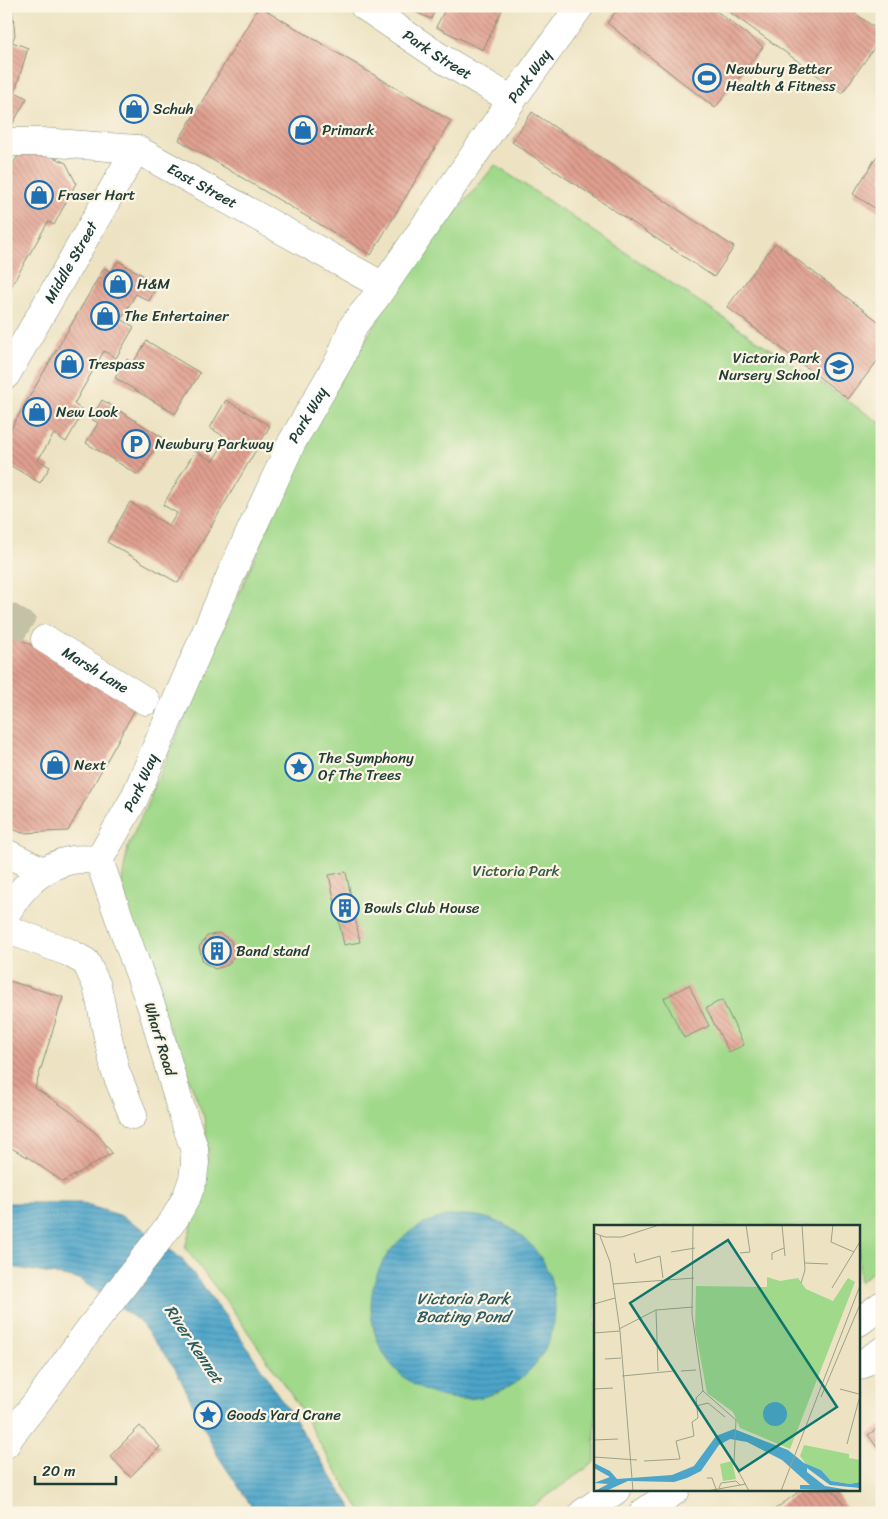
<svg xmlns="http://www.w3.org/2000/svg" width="888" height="1519" viewBox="0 0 888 1519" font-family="Sriracha,sans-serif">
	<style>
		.park { fill: #a1d98b; stroke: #608b60 }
		.water { fill: url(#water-rules); stroke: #36717f }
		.building { fill: url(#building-back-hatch) }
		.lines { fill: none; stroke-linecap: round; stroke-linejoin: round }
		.minor-tunnel { stroke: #c4c2a6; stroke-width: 28; stroke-dasharray: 28 14; stroke-linecap: butt }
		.minor-casing { stroke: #86907c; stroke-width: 29 }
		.highway-casing { stroke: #86907c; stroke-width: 29 }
		.minor { stroke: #fff; stroke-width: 28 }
		.highway { stroke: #fff; stroke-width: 28 }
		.labels { text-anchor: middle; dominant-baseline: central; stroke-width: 4.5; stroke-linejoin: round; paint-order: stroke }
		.street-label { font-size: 15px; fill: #1f3d34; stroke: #fcf5e5 }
		.poi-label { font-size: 15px; fill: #1f3d34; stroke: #fcf5e5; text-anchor: start }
		.park-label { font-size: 15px; fill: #395c45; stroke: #fcf5e5 }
		.water-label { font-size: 16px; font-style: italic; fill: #2d5c61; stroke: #fcf5e5 }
		.inset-road { fill: none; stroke: #9ba18a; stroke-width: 1 }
		.view { fill: #0f766e; fill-opacity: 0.15; stroke: #0f766e; stroke-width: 2.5 }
		.inset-edge { fill: none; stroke: #1f3d34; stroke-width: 2.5 }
	</style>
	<defs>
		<pattern id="water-rules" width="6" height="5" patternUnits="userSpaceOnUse" patternTransform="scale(1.25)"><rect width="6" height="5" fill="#4da5ca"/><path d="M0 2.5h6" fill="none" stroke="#3f88a5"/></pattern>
		<pattern id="building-back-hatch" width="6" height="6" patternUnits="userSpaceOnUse" patternTransform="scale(1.25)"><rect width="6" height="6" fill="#e19f8f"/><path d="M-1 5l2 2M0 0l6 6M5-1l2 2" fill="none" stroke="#b68376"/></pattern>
	</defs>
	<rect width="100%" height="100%" fill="#fcf5e5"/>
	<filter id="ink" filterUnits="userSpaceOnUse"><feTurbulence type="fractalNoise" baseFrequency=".02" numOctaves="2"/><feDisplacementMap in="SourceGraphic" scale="10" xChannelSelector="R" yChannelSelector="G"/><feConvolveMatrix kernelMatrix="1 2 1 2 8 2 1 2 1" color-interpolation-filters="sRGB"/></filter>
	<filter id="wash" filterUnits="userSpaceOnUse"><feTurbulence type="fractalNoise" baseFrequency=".0096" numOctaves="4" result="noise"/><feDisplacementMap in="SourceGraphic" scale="20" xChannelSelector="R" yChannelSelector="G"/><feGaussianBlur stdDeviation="1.12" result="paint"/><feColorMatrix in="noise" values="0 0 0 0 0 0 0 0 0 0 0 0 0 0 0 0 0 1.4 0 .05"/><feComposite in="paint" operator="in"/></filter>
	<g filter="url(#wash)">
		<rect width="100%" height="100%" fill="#ede3c3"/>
		<path class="park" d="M 495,165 L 882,424 L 882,1265 L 859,1282 L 859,1226 L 596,1226 L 595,1462 L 523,1513 L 362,1513 L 327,1456 L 296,1402 L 230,1306 L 185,1248 L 205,1178 L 208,1149 L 204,1117 L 136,943 L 121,887 L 128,847 L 308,436 L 404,275 Z"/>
		<path class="water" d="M 6,1203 L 80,1203 L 119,1215 L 142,1228 L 182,1259 L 236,1330 L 355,1513 L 256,1513 L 218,1456 L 175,1368 L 139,1321 L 79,1279 L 12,1267 L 6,1269 Z
			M371 1307a92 92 0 1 1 184 0a92 92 0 1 1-184 0Z"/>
		<g id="blocks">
			<path class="building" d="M 6,6 L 12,6 L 15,35 L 12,42 L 28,48 L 15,92 L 27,98 L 11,127 L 6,126 Z
				M 259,6 L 451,121 L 371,255 L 179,140 Z
				M 401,6 L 437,6 L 431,19 Z
				M 447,6 L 504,6 L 483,50 L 436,27 Z
				M 620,6 L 710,6 L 763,47 L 715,108 L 607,23 Z
				M 721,6 L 845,6 L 882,33 L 882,37 L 842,93 Z
				M 532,112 L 734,247 L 714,277 L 512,142 Z
				M 35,149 L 66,163 L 76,183 L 54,225 L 48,222 L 6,295 L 6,173 L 19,155 Z
				M 877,156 L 882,160 L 882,213 L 853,194 Z
				M 775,243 L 882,324 L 882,355 L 848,399 L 727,307 Z
				M 118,261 L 158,284 L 149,301 L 136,294 L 121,319 L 134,327 L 116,358 L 104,351 L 74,404 L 84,411 L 66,442 L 54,434 L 38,460 L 50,467 L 40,483 L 6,463 L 6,437 L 104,268 L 111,272 Z
				M 147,341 L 200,373 L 175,414 L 115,378 L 127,359 L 133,363 Z
				M 102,400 L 162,437 L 138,475 L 86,443 L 98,423 L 91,419 Z
				M 226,400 L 270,426 L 178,583 L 107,542 L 130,502 L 169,526 L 177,513 L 163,505 L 195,451 L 213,461 L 227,438 L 210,428 Z
				M 6,631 L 138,704 L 68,831 L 22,833 L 6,826 Z
				M 346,872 L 360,942 L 344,945 L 329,875 Z
				M 219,933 L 231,941 L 235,954 L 228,965 L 215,969 L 203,962 L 199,947 L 207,936 Z
				M 6,980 L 63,997 L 35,1088 L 71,1112 L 99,1136 L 112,1153 L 63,1182 L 29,1158 L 6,1145 Z
				M 689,985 L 709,1026 L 684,1038 L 664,998 Z
				M 722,1000 L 744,1045 L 729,1052 L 706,1008 Z
				M 882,1425 L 882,1454 L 868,1435 Z
				M 140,1426 L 160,1447 L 130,1477 L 110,1456 Z
				M 801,1490 L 833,1490 L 850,1513 L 770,1513 Z"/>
		</g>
	</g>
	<g filter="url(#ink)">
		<use href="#blocks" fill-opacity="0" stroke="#86907c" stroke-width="1"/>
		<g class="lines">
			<path class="minor-tunnel" d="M 6,615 L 45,639"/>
			<defs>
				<g id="minor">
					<path id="s1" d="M 364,6 L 441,58 L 512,100"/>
					<path id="s2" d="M 6,142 L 42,142 L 136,149 L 383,286"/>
					<path id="s3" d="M 6,375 L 136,149"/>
					<path id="s4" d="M 45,639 L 146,701"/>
					<path d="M 6,853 L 43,871"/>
					<path id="s5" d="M 99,860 L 134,799 L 235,565 L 292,442 L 340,359 L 353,326 L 376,297 L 512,100 L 580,6"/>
					<path d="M 6,914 C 21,887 41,866 72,860 C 81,858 91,860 99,860"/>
					<path d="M 6,929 L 68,952 L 86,962 L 97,986 L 115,1070 L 133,1115"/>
					<path d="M 6,1444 L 11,1435 L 40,1398 L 88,1331 L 175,1218 L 187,1196 L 193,1179 L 195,1163 L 194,1148 L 180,1106 L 153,1011 L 120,920 L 99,860"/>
				</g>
				<path id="highway" d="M 859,1322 L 882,1305
					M 859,1366 L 882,1351
					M 583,1513 L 616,1490
					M 643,1513 L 676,1490"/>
			</defs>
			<use href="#minor" class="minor-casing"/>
			<use href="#highway" class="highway-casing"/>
			<use href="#minor" class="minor"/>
			<use href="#highway" class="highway"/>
		</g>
	</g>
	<defs>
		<symbol id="stadium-ring" viewBox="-11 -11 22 22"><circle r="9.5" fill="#fcf5e5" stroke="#1f6fb2" stroke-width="1.5"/><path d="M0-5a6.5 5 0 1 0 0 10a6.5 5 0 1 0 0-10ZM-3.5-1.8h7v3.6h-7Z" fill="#1f6fb2"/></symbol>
		<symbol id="shop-ring" viewBox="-11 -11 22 22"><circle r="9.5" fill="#fcf5e5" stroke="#1f6fb2" stroke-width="1.5"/><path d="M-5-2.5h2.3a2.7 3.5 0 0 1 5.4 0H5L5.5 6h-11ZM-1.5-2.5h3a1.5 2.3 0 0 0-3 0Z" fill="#1f6fb2"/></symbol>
		<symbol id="school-ring" viewBox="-11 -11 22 22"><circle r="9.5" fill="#fcf5e5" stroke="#1f6fb2" stroke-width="1.5"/><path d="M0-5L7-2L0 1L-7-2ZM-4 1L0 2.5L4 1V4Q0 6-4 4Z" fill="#1f6fb2"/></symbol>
		<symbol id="parking-ring" viewBox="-11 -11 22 22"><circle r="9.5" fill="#fcf5e5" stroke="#1f6fb2" stroke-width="1.5"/><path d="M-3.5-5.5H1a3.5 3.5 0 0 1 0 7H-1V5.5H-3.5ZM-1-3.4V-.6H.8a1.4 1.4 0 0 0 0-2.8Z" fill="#1f6fb2"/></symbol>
		<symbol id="sight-ring" viewBox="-11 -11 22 22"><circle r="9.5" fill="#fcf5e5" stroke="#1f6fb2" stroke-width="1.5"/><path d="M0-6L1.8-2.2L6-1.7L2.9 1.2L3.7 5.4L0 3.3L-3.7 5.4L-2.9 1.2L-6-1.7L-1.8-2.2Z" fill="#1f6fb2"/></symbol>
		<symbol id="building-ring" viewBox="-11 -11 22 22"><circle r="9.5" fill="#fcf5e5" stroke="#1f6fb2" stroke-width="1.5"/><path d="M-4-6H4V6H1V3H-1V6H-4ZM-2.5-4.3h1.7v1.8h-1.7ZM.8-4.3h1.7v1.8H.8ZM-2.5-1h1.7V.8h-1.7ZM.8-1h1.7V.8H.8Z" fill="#1f6fb2"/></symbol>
	</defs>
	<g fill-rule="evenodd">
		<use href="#stadium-ring" x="691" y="62" width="32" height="32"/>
		<use href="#shop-ring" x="118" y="93" width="32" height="32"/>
		<use href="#shop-ring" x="287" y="114" width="32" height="32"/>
		<use href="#shop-ring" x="23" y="179" width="32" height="32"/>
		<use href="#shop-ring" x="102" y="268" width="32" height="32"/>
		<use href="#shop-ring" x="89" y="300" width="32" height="32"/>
		<use href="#shop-ring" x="53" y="348" width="32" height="32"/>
		<use href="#school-ring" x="823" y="351" width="32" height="32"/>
		<use href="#shop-ring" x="21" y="396" width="32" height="32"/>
		<use href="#parking-ring" x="120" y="428" width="32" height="32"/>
		<use href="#shop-ring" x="39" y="749" width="32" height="32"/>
		<use href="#sight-ring" x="283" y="751" width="32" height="32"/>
		<use href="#building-ring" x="329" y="892" width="32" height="32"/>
		<use href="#building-ring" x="201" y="935" width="32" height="32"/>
		<use href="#sight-ring" x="192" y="1399" width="32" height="32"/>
	</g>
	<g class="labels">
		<g class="street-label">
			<text stroke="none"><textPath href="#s1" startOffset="88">Park Street</textPath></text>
			<text stroke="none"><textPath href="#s5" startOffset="898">Park Way</textPath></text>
			<text stroke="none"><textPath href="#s2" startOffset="206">East Street</textPath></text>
			<text stroke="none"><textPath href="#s3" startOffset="130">Middle Street</textPath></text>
			<text stroke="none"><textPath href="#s5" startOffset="492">Park Way</textPath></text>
			<text stroke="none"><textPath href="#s4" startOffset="59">Marsh Lane</textPath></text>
			<text stroke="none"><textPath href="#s5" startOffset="88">Park Way</textPath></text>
			<text transform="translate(160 1039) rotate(73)">Wharf Road</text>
		</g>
		<g class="poi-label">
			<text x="726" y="69">Newbury Better<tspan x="726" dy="17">Health &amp; Fitness</tspan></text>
			<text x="153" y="109">Schuh</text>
			<text x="322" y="130">Primark</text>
			<text x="58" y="195">Fraser Hart</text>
			<text x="137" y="284">H&amp;M</text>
			<text x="124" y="316">The Entertainer</text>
			<text x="820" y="358" text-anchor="end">Victoria Park<tspan x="820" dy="17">Nursery School</tspan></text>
			<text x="88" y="364">Trespass</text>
			<text x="56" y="412">New Look</text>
			<text x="155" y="444">Newbury Parkway</text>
			<text x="318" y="758">The Symphony<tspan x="318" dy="17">Of The Trees</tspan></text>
			<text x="74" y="765">Next</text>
			<text x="364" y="908">Bowls Club House</text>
			<text x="236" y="951">Band stand</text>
			<text x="227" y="1415">Goods Yard Crane</text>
		</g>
		<g class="park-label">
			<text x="516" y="871">Victoria Park</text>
		</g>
		<g class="water-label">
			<text x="463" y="1298">Victoria Park<tspan x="463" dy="18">Boating Pond</tspan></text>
			<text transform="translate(194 1344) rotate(56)">River Kennet</text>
		</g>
	</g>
	<g transform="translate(594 1225)">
		<rect width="266" height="266" fill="#ede3c3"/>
		<path d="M 173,52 L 186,56 L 204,53 L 212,64 L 239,76 L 254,53 L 261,57 L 196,224 L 146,203 L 139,187 L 113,168 L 101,104 L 102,61 L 173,62 ZM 210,220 L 255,229 L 255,233 L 266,235 L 266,257 L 256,259 L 237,256 L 227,245 L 212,239 L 206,231 ZM 138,236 L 142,254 L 129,256 L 126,239 Z" fill="#a1d98b"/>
		<path d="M169 189a12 12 0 1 1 24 0a12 12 0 1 1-24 0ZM 140,204 L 194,225 L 210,238 L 227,245 L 237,256 L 256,259 L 266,257 L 266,263 L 236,260 L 213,243 L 213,247 L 231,261 L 261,266 L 206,264 L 206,260 L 216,260 L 188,235 L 153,217 L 136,214 L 125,220 L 107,246 L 93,253 L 80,257 L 34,256 L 12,266 L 1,266 L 14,259 L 0,258 L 16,252 L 0,243 L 0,238 L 16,246 L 23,254 L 78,250 L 100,241 L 122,211 Z" fill="#4da5ca"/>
		<path class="inset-road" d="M 99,0 L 98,89 L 109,166M 188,0 L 191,31M 239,0 L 237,17 L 260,27M 0,8 L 11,12 L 28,12 L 65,0M 6,11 L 16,37 L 26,106 L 39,266M 77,27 L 101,23M 40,28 L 42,38 L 66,31 L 69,53M 146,28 L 156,27 L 152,0M 178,35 L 178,28 L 190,23M 211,38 L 234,39M 207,58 L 211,45 L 208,0M 19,59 L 100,53M 238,63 L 267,15M 0,79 L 21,73M 62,85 L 64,146M 25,104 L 62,85 L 99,82M 0,108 L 26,106M 11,134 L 27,133M 87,146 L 102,145M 28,151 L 80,146M 0,164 L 19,163M 246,164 L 265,169M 109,166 L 142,195 L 140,238 L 155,266M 227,172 L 267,77M 102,181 L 114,178 L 131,192M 0,215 L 24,214M 253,219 L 267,167M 0,232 L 43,235M 50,236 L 86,234 L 82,216 L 100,211 L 98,197 L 104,193 L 102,173 L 109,166M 113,253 L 118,253 L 122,264M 125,263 L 127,258 L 142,256 L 146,260M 113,266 L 152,259M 187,266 L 267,58"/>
		<path class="view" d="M 134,15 L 243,182 L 145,246 L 36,78 Z"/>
		<rect width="266" height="266" class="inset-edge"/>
	</g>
	<rect width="888" height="1519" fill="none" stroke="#fcf5e5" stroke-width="25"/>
	<path d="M35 1476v8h81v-8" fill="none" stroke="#1f3d34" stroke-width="2.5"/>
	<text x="42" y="1476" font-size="15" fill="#1f3d34" stroke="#fcf5e5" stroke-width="4" paint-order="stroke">20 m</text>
</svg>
